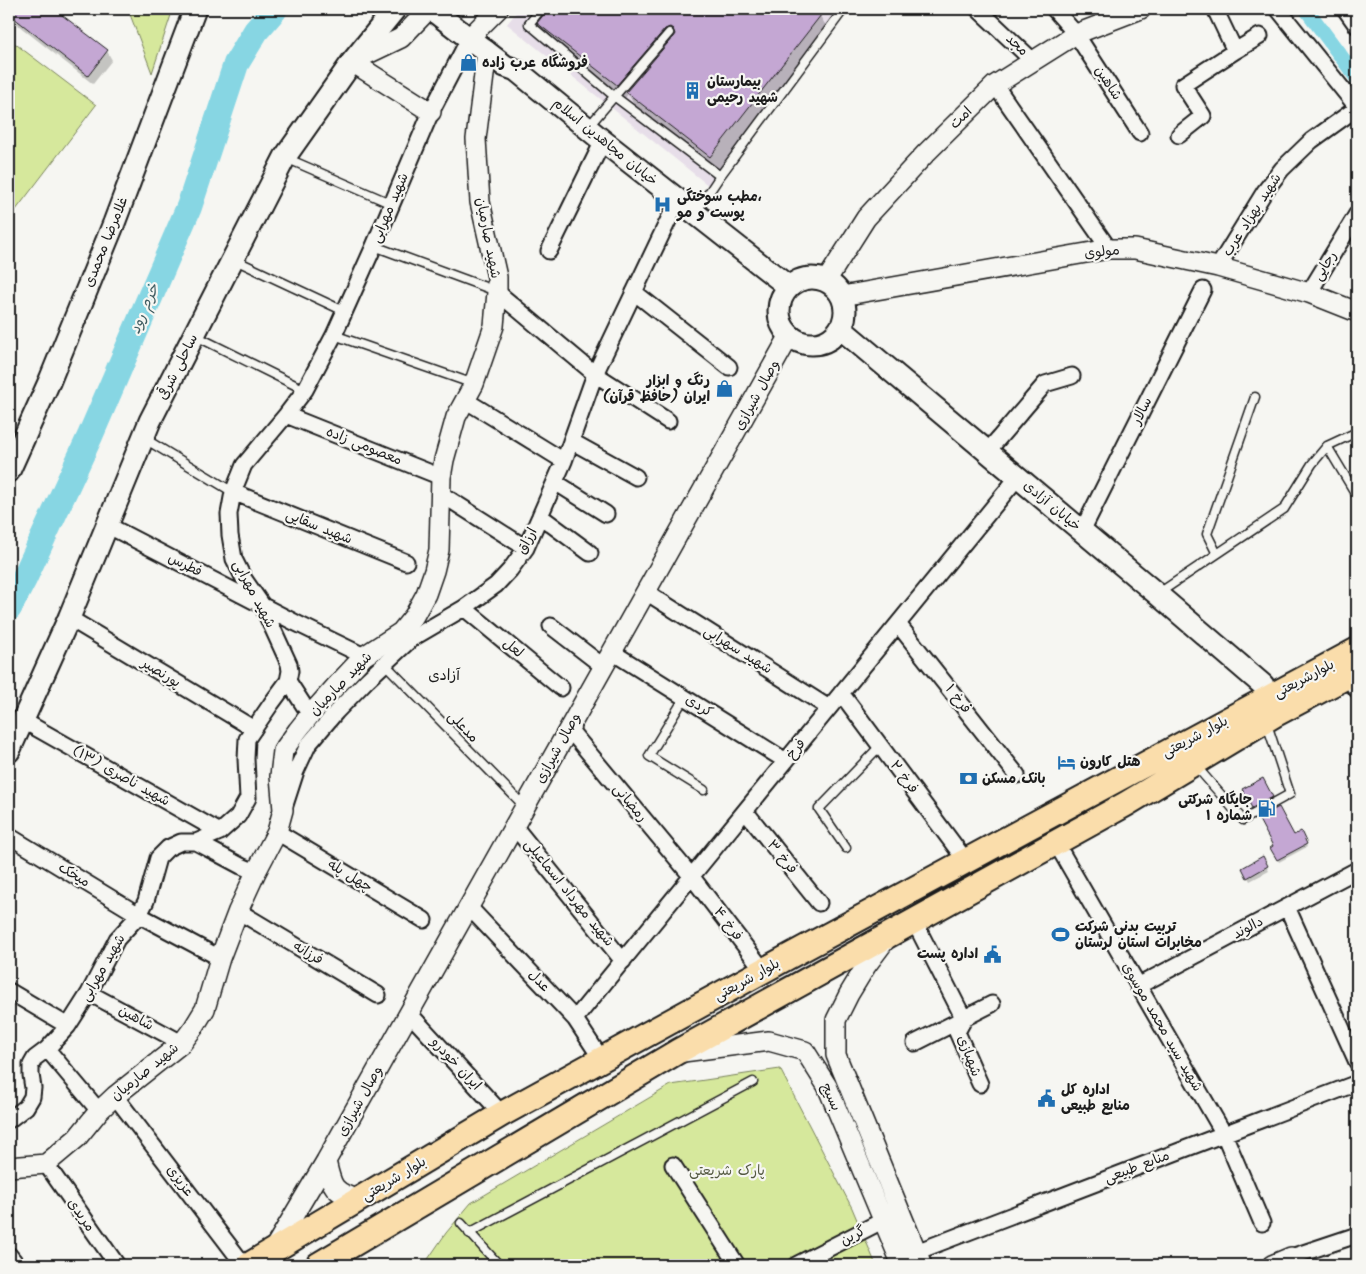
<svg xmlns="http://www.w3.org/2000/svg" width="1366" height="1274" viewBox="0 0 1366 1274" font-family="Kalam,'Playpen Sans Arabic',sans-serif">
	<style>
		.built { fill: #e7dee9 }
		.green { fill: #d6e89c; stroke: #79825c }
		.shadow { fill: #0003 }
		.lines { fill: none; stroke-linecap: round; stroke-linejoin: round }
		.canal { stroke: #87d6e3; stroke-width: 15 }
		.river { stroke: #87d6e3; stroke-width: 26 }
		.building { fill: #c4a7d3; stroke: #1c1c1c }
		.service-casing { stroke: #1c1c1c; stroke-width: 11 }
		.minor-casing { stroke: #1c1c1c; stroke-width: 19 }
		.tertiary-casing { stroke: #1c1c1c; stroke-width: 22 }
		.secondary-casing { stroke: #1c1c1c; stroke-width: 25 }
		.primary-casing { stroke: #1c1c1c; stroke-width: 28 }
		.service { stroke: #f6f6f2; stroke-width: 8 }
		.minor { stroke: #f6f6f2; stroke-width: 15 }
		.tertiary { stroke: #f6f6f2; stroke-width: 19 }
		.secondary { stroke: #f6f6f2; stroke-width: 21 }
		.primary { stroke: #faddab; stroke-width: 24 }
		.labels { text-anchor: middle; dominant-baseline: central; stroke-width: 4.5; stroke-linejoin: round; paint-order: stroke }
		.street-label { font-size: 14px; fill: #1c1c1c; stroke: #f6f6f2 }
		.poi-label { font-size: 14px; font-weight: bold; fill: #1c1c1c; stroke: #f6f6f2; text-anchor: start }
		.park-label { font-size: 14px; fill: #545942; stroke: #f6f6f2 }
		.water-label { font-size: 15px; font-style: italic; fill: #415d62; stroke: #f6f6f2 }
		.neighbourhood-label { font-size: 15px; fill: #1c1c1c; stroke: #f6f6f2 }
	</style>
	<rect width="100%" height="100%" fill="#f6f6f2"/>
	<filter id="ink" filterUnits="userSpaceOnUse"><feTurbulence type="fractalNoise" baseFrequency=".02" numOctaves="2"/><feDisplacementMap in="SourceGraphic" scale="10" xChannelSelector="R" yChannelSelector="G"/><feConvolveMatrix kernelMatrix="1 2 1 2 8 2 1 2 1" color-interpolation-filters="sRGB"/></filter>
	<g filter="url(#ink)">
		<path class="built" d="M 519,9 L 844,9 L 848,12 L 714,190 L 507,24 Z"/>
		<path class="green" d="M 128,9 L 173,9 L 152,73 Z
			M 9,39 L 96,105 L 9,219 Z
			M 780,1069 L 852,1208 L 876,1265 L 424,1265 L 446,1233 L 471,1203 L 671,1085 Z"/>
		<path class="shadow" d="M 9,9 L 52,9 L 107,51 L 112,60 L 93,84 L 9,18 Z
			M 547,9 L 811,9 L 820,16 L 828,29 L 718,170 L 635,106 L 628,94 L 625,98 L 546,37 L 539,23 L 547,13 Z
			M 1262,779 L 1273,799 L 1254,809 L 1244,790 Z
			M 1300,833 L 1307,847 L 1279,862 L 1272,848 Z
			M 1262,858 L 1269,871 L 1250,881 L 1243,868 Z"/>
		<g class="lines">
			<path class="canal" d="M 1306,9 L 1357,78"/>
			<path class="river" d="M 9,608 L 24,579 L 90,436 L 189,207 L 236,64 L 256,31 L 275,9"/>
		</g>
		<path class="building" d="M 9,9 L 54,9 L 108,50 L 88,76 L 9,14 Z
			M 546,9 L 813,9 L 821,15 L 710,157 L 626,92 L 673,37 L 675,34 L 673,29 L 670,27 L 665,29 L 617,85 L 537,23 L 545,13 Z
			M 1263,778 L 1273,797 L 1252,808 L 1242,789 Z
			M 1279,807 L 1294,835 L 1301,831 L 1307,844 L 1277,860 L 1270,848 L 1273,846 L 1258,818 Z
			M 1263,856 L 1268,866 L 1247,878 L 1242,868 Z"/>
		<g class="lines">
			<defs>
				<path id="service" d="M 541,9 L 529,24 L 614,96 L 720,176
					M 588,127 L 669,33
					M 286,158 L 392,204
					M 696,212 L 720,176 L 841,13 L 836,9
					M 374,246 L 496,291
					M 235,260 L 344,311
					M 334,335 L 474,384
					M 196,336 L 305,390
					M 145,439 L 233,492
					M 1327,446 L 1357,496
					M 1217,554 L 1207,534 L 1255,397
					M 1159,593 L 1284,509 L 1312,464 L 1327,446 L 1357,432
					M 384,663 L 525,807
					M 685,697 L 649,756 L 704,790
					M 1195,765 L 1243,820 L 1290,794 L 1267,724
					M 846,848 L 819,809 L 880,746
					M 461,1223 L 499,1265
					M 469,1233 L 753,1082"/>
				<path id="minor" d="M 978,9 L 1033,61
					M 1054,9 L 1076,34 L 1140,133
					M 1278,9 L 1357,107
					M 1345,9 L 1357,26
					M 1235,51 L 1260,36
					M 995,85 L 1109,249
					M 1179,135 L 1203,116 L 1183,85 L 1235,51 L 1215,9
					M 549,251 L 603,141
					M 1218,267 L 1265,191 L 1282,169 L 1311,141 L 1357,108
					M 497,292 L 595,374 L 668,421
					M 634,292 L 729,367
					M 1309,293 L 1357,214
					M 465,400 L 564,461
					M 286,415 L 441,477
					M 571,441 L 636,477
					M 987,452 L 1045,384 L 1072,376
					M 555,482 L 606,514
					M 233,492 L 406,562
					M 441,494 L 526,548
					M 540,516 L 590,553
					M 107,525 L 296,623 L 364,656
					M 1082,531 L 1203,290
					M 646,592 L 829,708
					M 464,608 L 561,688
					M 69,618 L 254,729
					M 898,624 L 1017,775
					M 551,626 L 604,667
					M 612,652 L 786,761
					M 288,681 L 310,715
					M 1354,686 L 1357,690
					M 841,693 L 966,861
					M 22,720 L 220,832
					M 569,729 L 692,877 L 764,971
					M 284,808 L 296,771 L 308,745 L 336,712 L 367,680 L 411,639 L 464,608 L 496,585 L 510,570 L 526,548 L 564,461 L 595,374 L 678,200
					M 745,811 L 819,903
					M 514,826 L 623,961
					M 277,832 L 424,920
					M 9,836 L 139,915 L 220,958
					M 196,842 L 241,866 L 256,872
					M 1056,843 L 1224,1134 L 1262,1223
					M 469,907 L 575,1019 L 602,1060
					M 1287,907 L 1357,1062
					M 238,911 L 378,995
					M 914,921 L 964,1019 L 957,1032 L 980,1084
					M 1138,986 L 1357,870
					M 9,991 L 68,1026
					M 89,993 L 182,1043
					M 409,1013 L 502,1114
					M 575,1019 L 1017,478
					M 915,1043 L 992,1004
					M 47,1049 L 99,1111
					M 115,1096 L 244,1265
					M 9,1120 L 26,1107 L 32,1097 L 33,1088 L 31,1075 L 31,1065 L 35,1058 L 47,1049 L 68,1026 L 89,993 L 117,939 L 139,915 L 146,901 L 158,858 L 168,848 L 181,842 L 196,842 L 220,832 L 238,816 L 248,798 L 246,759 L 247,739 L 271,704 L 288,681 L 290,671 L 289,664 L 262,605 L 244,579 L 234,559 L 230,535 L 229,514 L 233,492 L 244,465 L 286,415 L 305,390 L 334,335 L 374,246 L 431,112 L 469,39
					M 46,1164 L 117,1265
					M 673,1165 L 737,1265
					M 916,1252 L 1357,1083
					M 9,1255 L 17,1265
					M 796,1265 L 882,1221
					M 1295,1265 L 1291,1257 L 1357,1235"/>
				<path id="tertiary" d="M 476,31 L 498,9
					M 353,61 L 401,38 L 429,9
					M 352,62 L 431,112
					M 826,281 L 866,218 L 927,152 L 995,85 L 1076,34 L 1141,9
					M 842,296 L 1109,249 L 1135,249 L 1218,267 L 1309,293 L 1357,312
					M 887,938 L 866,966 L 849,994 L 836,1020 L 836,1055 L 922,1265
					M 683,1052 L 769,1041 L 805,1051 L 827,1086 L 902,1265
					M 326,1161 C 332,1187 332,1191 358,1200
					M 9,1167 L 46,1164 L 77,1138 L 99,1111 L 115,1096 L 182,1043 L 194,1027 L 205,1009 L 220,958 L 238,911 L 256,872 L 277,832 L 283,810 L 280,776 L 283,751 L 298,730 L 310,715 L 335,687 L 364,656 L 401,632 L 414,616 L 426,594 L 434,571 L 439,550 L 441,477 L 444,460 L 456,417 L 474,384 L 494,326 L 497,292 L 497,277 L 480,202 L 476,139 L 487,51
					M 273,1250 L 326,1161 L 790,335
					M 1272,1265 L 1291,1257"/>
				<path id="secondary" d="M 431,9 L 505,66 L 516,70 L 603,141 L 789,287
					M779 311a33 33 0 1 1 66 0a33 33 0 1 1-66 0Z
					M 840,328 L 1157,594 L 1263,685
					M 9,471 L 50,380 L 114,223 L 195,9
					M 9,751 L 69,618 L 150,421 L 285,157 L 352,62 L 395,9"/>
				<path id="primary" d="M 249,1265 L 502,1114 L 788,957 L 1357,650
					M 318,1265 L 677,1052 L 1126,804 L 1274,715 L 1357,671"/>
			</defs>
			<use href="#service" class="service-casing"/>
			<use href="#minor" class="minor-casing"/>
			<use href="#tertiary" class="tertiary-casing"/>
			<use href="#secondary" class="secondary-casing"/>
			<use href="#primary" class="primary-casing"/>
			<use href="#service" class="service"/>
			<use href="#minor" class="minor"/>
			<use href="#tertiary" class="tertiary"/>
			<use href="#secondary" class="secondary"/>
			<use href="#primary" class="primary"/>
		</g>
	</g>
	<defs>
		<symbol id="shop-bare" viewBox="-9 -9 18 18"><path d="M-5-2.5h2.3a2.7 3.5 0 0 1 5.4 0H5L5.5 6h-11ZM-1.5-2.5h3a1.5 2.3 0 0 0-3 0Z" fill="#1f6fb2" stroke="#f6f6f2" stroke-width="2.5" paint-order="stroke"/></symbol>
		<symbol id="building-bare" viewBox="-9 -9 18 18"><path d="M-4-6H4V6H1V3H-1V6H-4ZM-2.5-4.3h1.7v1.8h-1.7ZM.8-4.3h1.7v1.8H.8ZM-2.5-1h1.7V.8h-1.7ZM.8-1h1.7V.8H.8Z" fill="#1f6fb2" stroke="#f6f6f2" stroke-width="2.5" paint-order="stroke"/></symbol>
		<symbol id="hospital-bare" viewBox="-9 -9 18 18"><path d="M-5-5h3v3.5h4V-5h3V5h-3V1.5h-4V5h-3Z" fill="#1f6fb2" stroke="#f6f6f2" stroke-width="2.5" paint-order="stroke"/></symbol>
		<symbol id="hotel-bare" viewBox="-9 -9 18 18"><path d="M-6-4.5h1.5V1H6V5H4.5V3h-9V5H-6ZM-4 0a1.8 1.8 0 1 1 3.6 0ZM.5 0V-2.5h3Q6-2.5 6 0Z" fill="#1f6fb2" stroke="#f6f6f2" stroke-width="2.5" paint-order="stroke"/></symbol>
		<symbol id="bank-bare" viewBox="-9 -9 18 18"><path d="M-6-4H6V4H-6ZM0-2.3a2.3 2.3 0 1 0 0 4.6a2.3 2.3 0 1 0 0-4.6Z" fill="#1f6fb2" stroke="#f6f6f2" stroke-width="2.5" paint-order="stroke"/></symbol>
		<symbol id="fuel-bare" viewBox="-9 -9 18 18"><path d="M-5.5-6h7V0h2V4h1.3V-2.5L3-4.5l.8-.8L6-3V5H2.5V1h-1V6h-7ZM-4.2-4.7v3.2H.2V-4.7Z" fill="#1f6fb2" stroke="#f6f6f2" stroke-width="2.5" paint-order="stroke"/></symbol>
		<symbol id="stadium-bare" viewBox="-9 -9 18 18"><path d="M0-5a6.5 5 0 1 0 0 10a6.5 5 0 1 0 0-10ZM-3.5-1.8h7v3.6h-7Z" fill="#1f6fb2" stroke="#f6f6f2" stroke-width="2.5" paint-order="stroke"/></symbol>
		<symbol id="civic-bare" viewBox="-9 -9 18 18"><path d="M-.6-6.5H3V-4.5H.6V-3L4-1V1h2V6H-6V1h2V-1L-.6-3ZM-1.2 2.5V6h2.4V2.5Z" fill="#1f6fb2" stroke="#f6f6f2" stroke-width="2.5" paint-order="stroke"/></symbol>
	</defs>
	<g fill-rule="evenodd">
		<use href="#shop-bare" x="456" y="50" width="25" height="25"/>
		<use href="#building-bare" x="680" y="78" width="25" height="25"/>
		<use href="#hospital-bare" x="650" y="192" width="25" height="25"/>
		<use href="#shop-bare" x="712" y="376" width="25" height="25"/>
		<use href="#hotel-bare" x="1054" y="750" width="25" height="25"/>
		<use href="#bank-bare" x="956" y="766" width="25" height="25"/>
		<use href="#fuel-bare" x="1254" y="796" width="25" height="25"/>
		<use href="#stadium-bare" x="1048" y="922" width="25" height="25"/>
		<use href="#civic-bare" x="980" y="942" width="25" height="25"/>
		<use href="#civic-bare" x="1034" y="1086" width="25" height="25"/>
	</g>
	<g class="labels">
		<g class="street-label">
			<text transform="translate(1017 45) rotate(43)">مجد</text>
			<text transform="translate(1108 83) rotate(57)">شاهین</text>
			<text transform="translate(961 118) rotate(-45)">امت</text>
			<text transform="translate(605 142) rotate(39)">خیابان مجاهدین اسلام</text>
			<text transform="translate(390 208) rotate(-67)">شهید مهرابی</text>
			<text transform="translate(1252 215) rotate(-57)">شهید بهزاد عرب</text>
			<text transform="translate(488 238) rotate(79)">شهید صارمیان</text>
			<text transform="translate(106 242) rotate(-68)">غلامرضا محمدی</text>
			<text transform="translate(1102 252) rotate(-6)">مولوی</text>
			<text transform="translate(1325 266) rotate(-58)">رجایی</text>
			<text transform="translate(178 367) rotate(-63)">ساحلی شرقی</text>
			<text transform="translate(757 395) rotate(-61)">وصال شیرازی</text>
			<text transform="translate(1142 411) rotate(-63)">سالار</text>
			<text transform="translate(364 446) rotate(22)">معصومی زاده</text>
			<text transform="translate(1052 506) rotate(40)">خیابان آزادی</text>
			<text transform="translate(319 527) rotate(22)">شهید سقایی</text>
			<text transform="translate(527 541) rotate(-62)">ارزاق</text>
			<text transform="translate(185 565) rotate(27)">فطرس</text>
			<text transform="translate(254 594) rotate(62)">شهید مهرابی</text>
			<text transform="translate(513 648) rotate(40)">لعل</text>
			<text transform="translate(738 650) rotate(32)">شهید سهرابی</text>
			<text transform="translate(161 673) rotate(31)">پورنصیر</text>
			<text transform="translate(1304 679) rotate(-28)">بلوارشریعتی</text>
			<text transform="translate(341 684) rotate(-46)">شهید صارمیان</text>
			<text transform="translate(958 699) rotate(52)">فرخ ۱</text>
			<text transform="translate(699 706) rotate(32)">کردی</text>
			<text transform="translate(463 727) rotate(46)">مدعلی</text>
			<text transform="translate(1195 737) rotate(-28)">بلوار شریعتی</text>
			<text transform="translate(558 748) rotate(-61)">وصال شیرازی</text>
			<text transform="translate(796 749) rotate(-51)">فرخ</text>
			<text transform="translate(121 776) rotate(29)">شهید ناصری (۱۳)</text>
			<text transform="translate(904 777) rotate(53)">فرخ ۲</text>
			<text transform="translate(630 803) rotate(50)">رمضانی</text>
			<text transform="translate(782 857) rotate(51)">فرخ ۳</text>
			<text transform="translate(74 875) rotate(31)">میخک</text>
			<text transform="translate(350 876) rotate(31)">چهل پله</text>
			<text transform="translate(569 893) rotate(51)">شهید مهرداد اسماعیلی</text>
			<text transform="translate(728 924) rotate(53)">فرخ ۴</text>
			<text transform="translate(1248 928) rotate(-28)">دالوند</text>
			<text transform="translate(308 953) rotate(31)">فرزانه</text>
			<text transform="translate(103 968) rotate(-60)">شهید مهرابی</text>
			<text transform="translate(747 980) rotate(-29)">بلوار شریعتی</text>
			<text transform="translate(539 981) rotate(47)">عدل</text>
			<text transform="translate(136 1018) rotate(29)">شاهين</text>
			<text transform="translate(1162 1027) rotate(60)">شهید سید محمد موسوی</text>
			<text transform="translate(969 1056) rotate(69)">شهبازی</text>
			<text transform="translate(456 1064) rotate(47)">ایران خودرو</text>
			<text transform="translate(145 1072) rotate(-39)">شهید صارمیان</text>
			<text transform="translate(831 1097) rotate(66)">بسیج</text>
			<text transform="translate(360 1101) rotate(-61)">وصال شیرازی</text>
			<text transform="translate(1137 1167) rotate(-21)">منابع طبیعی</text>
			<text transform="translate(394 1179) rotate(-31)">بلوار شریعتی</text>
			<text transform="translate(180 1181) rotate(53)">عزیزی</text>
			<text transform="translate(81 1215) rotate(55)">مریدی</text>
			<text transform="translate(853 1236) rotate(-27)">گرین</text>
		</g>
		<g class="poi-label">
			<text x="482" y="63">فروشگاه عرب زاده</text>
			<text x="707" y="82">بیمارستان<tspan x="707" dy="16">شهید رحیمی</tspan></text>
			<text x="677" y="197">مطب سوختگی،<tspan x="677" dy="16">پوست و مو</tspan></text>
			<text x="710" y="381" text-anchor="end">رنگ و ابزار<tspan x="710" dy="16">ایران (حافظ قرآن)</tspan></text>
			<text x="1080" y="762">هتل کارون</text>
			<text x="982" y="779">بانک مسکن</text>
			<text x="1252" y="800" text-anchor="end">جایگاه شرکتی<tspan x="1252" dy="16">شماره ۱</tspan></text>
			<text x="1075" y="927">تربیت بدنی شرکت<tspan x="1075" dy="16">مخابرات استان لرستان</tspan></text>
			<text x="978" y="954" text-anchor="end">اداره پست</text>
			<text x="1061" y="1090">اداره کل<tspan x="1061" dy="16">منابع طبیعی</tspan></text>
		</g>
		<g class="park-label">
			<text x="727" y="1171">پارک شریعتی</text>
		</g>
		<g class="water-label">
			<text transform="translate(145 309) rotate(-67)">خرم رود</text>
		</g>
		<g class="neighbourhood-label">
			<text x="444" y="676">آزادی</text>
		</g>
	</g>
	<rect width="1366" height="1274" fill="none" stroke="#f6f6f2" stroke-width="30"/>
	<rect x="15" y="15" width="1336" height="1244" fill="none" stroke="#1c1c1c" stroke-width="2" filter="url(#ink)"/>
</svg>
